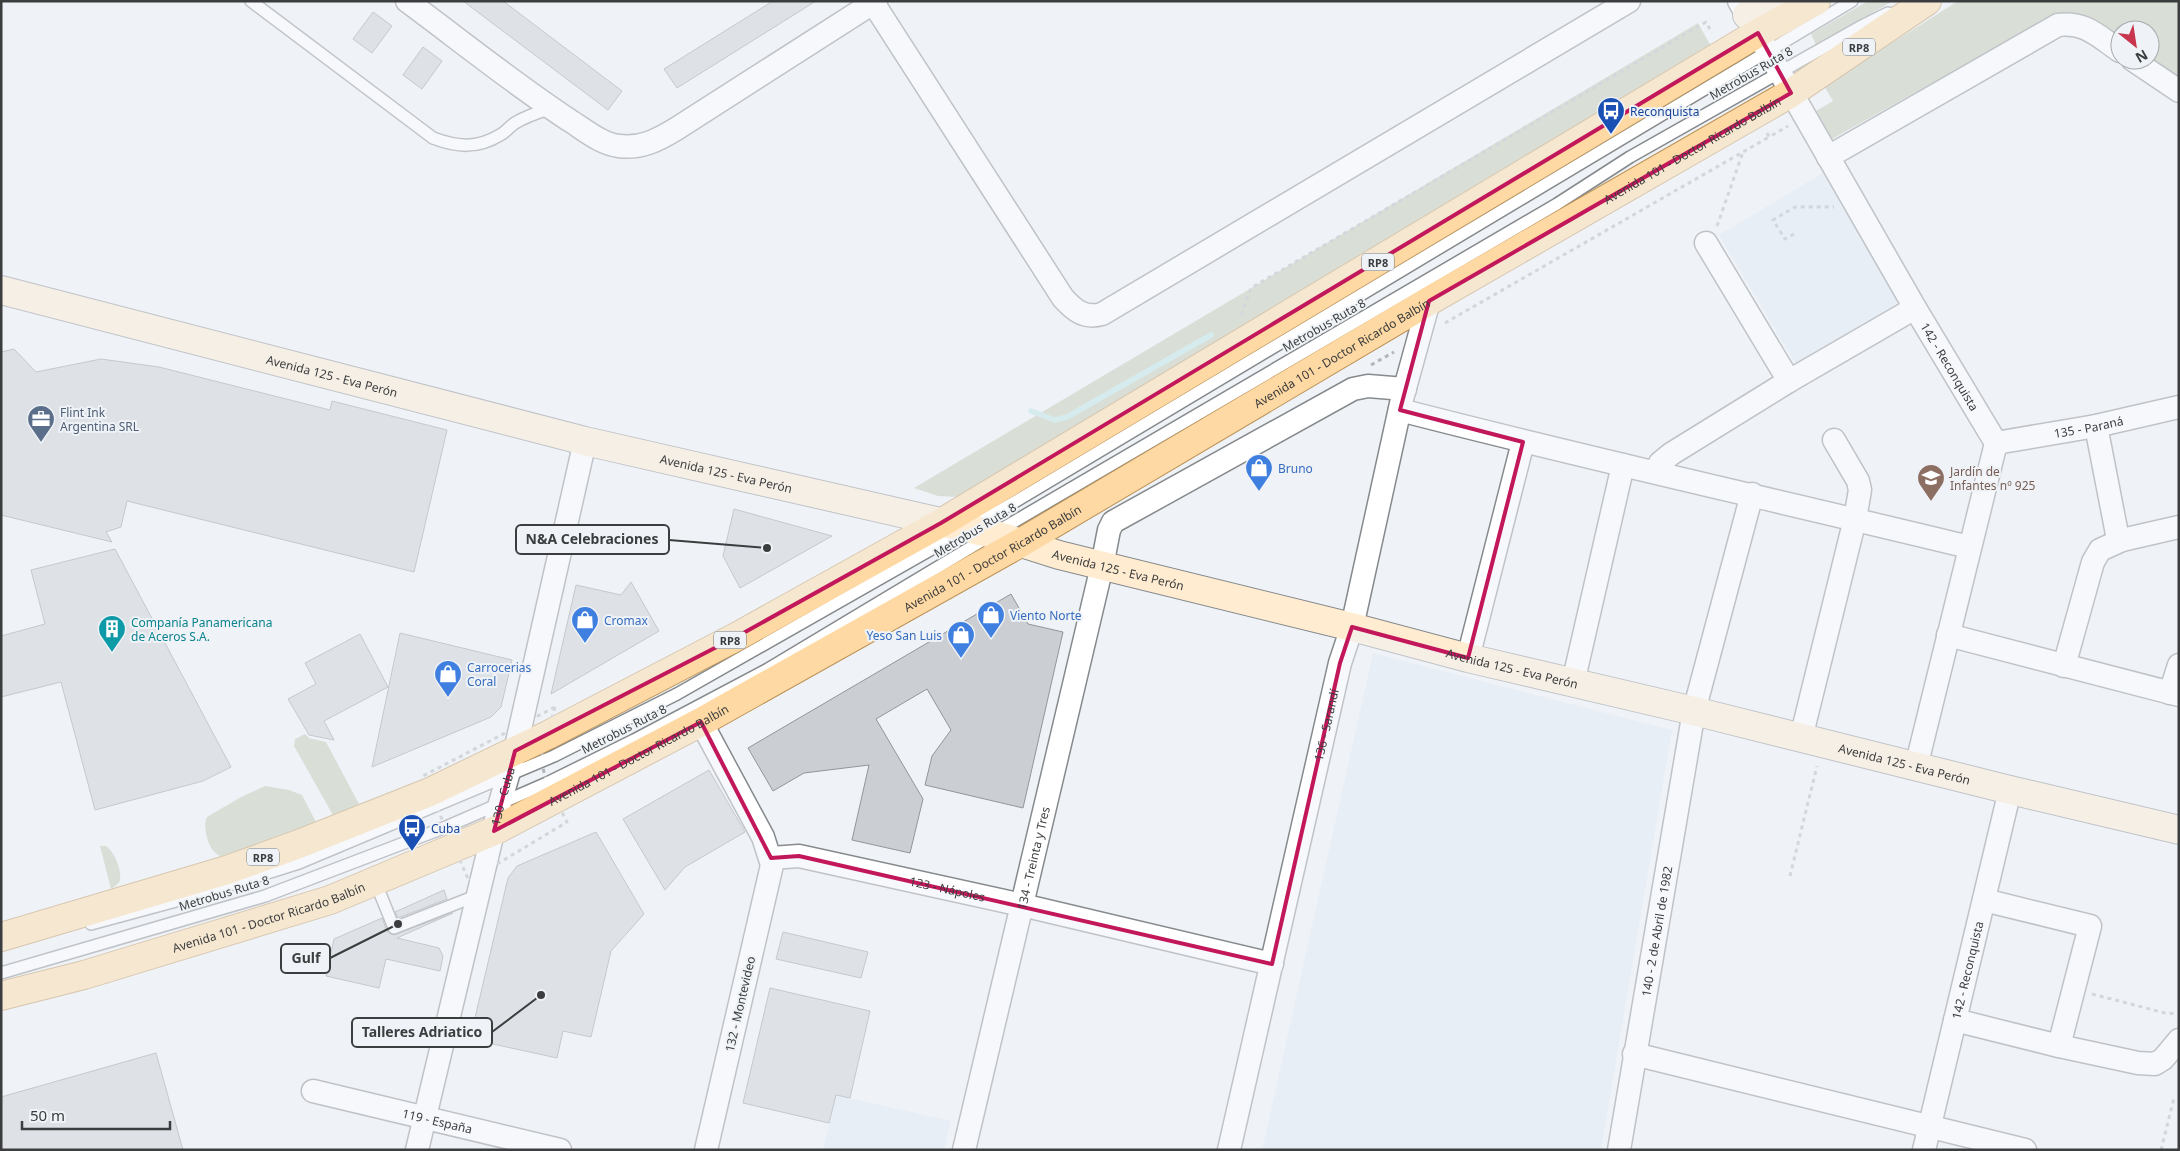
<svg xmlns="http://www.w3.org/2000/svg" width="2180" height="1151" viewBox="0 0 2180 1151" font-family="'Noto Sans',sans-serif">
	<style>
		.built { fill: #e0e9f3 }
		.green { fill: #bec8af }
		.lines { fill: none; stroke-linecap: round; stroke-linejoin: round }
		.stream { stroke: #b9e2e3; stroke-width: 5.5 }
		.building { fill: #cbced2; stroke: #929599 }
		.lane-casing { stroke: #868a8d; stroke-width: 14 }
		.street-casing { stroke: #868a8d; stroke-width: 25 }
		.secondary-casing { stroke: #868a8d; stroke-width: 30 }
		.primary-casing { stroke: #ba9258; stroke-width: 30 }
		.path { stroke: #b2b6b9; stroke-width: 3; stroke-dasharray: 4 4; stroke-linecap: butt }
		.lane { stroke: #fff; stroke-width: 11 }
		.street { stroke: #fff; stroke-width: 22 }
		.secondary { stroke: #ffecd1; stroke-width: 28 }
		.primary { stroke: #ffd9a3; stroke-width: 28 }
		.marked { fill: none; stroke: #c2185b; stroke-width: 4; stroke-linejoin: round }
		.labels { text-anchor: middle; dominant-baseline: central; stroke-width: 4; stroke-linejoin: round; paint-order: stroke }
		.shield { fill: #eff3f7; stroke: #717476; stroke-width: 1 }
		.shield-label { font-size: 11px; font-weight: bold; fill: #3b3d3e }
		.street-label { font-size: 12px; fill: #3b3d3e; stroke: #eff3f7 }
		.transit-label { font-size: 12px; fill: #164399; stroke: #eff3f7; text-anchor: start }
		.service-label { font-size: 12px; fill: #4e5e75; stroke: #eff3f7; text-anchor: start }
		.shop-label { font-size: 12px; fill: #366cbe; stroke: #eff3f7; text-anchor: start }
		.education-label { font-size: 12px; fill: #785e54; stroke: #eff3f7; text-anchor: start }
		.culture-label { font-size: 12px; fill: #0d838f; stroke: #eff3f7; text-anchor: start }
		.leader { fill: none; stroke: #3b3d3e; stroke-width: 2 }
		.callout-dot { fill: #3b3d3e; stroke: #eff3f7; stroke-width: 2 }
		.callout { fill: #eff3f7; stroke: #3b3d3e; stroke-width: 2 }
		.callout-label { font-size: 14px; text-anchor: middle; font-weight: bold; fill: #3b3d3e }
	</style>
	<rect width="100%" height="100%" fill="#eff3f7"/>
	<path class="built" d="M 1823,173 L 1899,302 L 1795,363 L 1719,235 Z
		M 1373,653 L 1672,730 L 1601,1150 L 1262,1150 Z
		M 836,1095 L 951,1121 L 944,1150 L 823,1150 Z"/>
	<path class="green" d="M 1868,1 L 1893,1 L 1816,45 L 1811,34 Z
		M 1958,1 L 2179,1 L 2179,77 L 2150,59 L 2150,30 L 2120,30 L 2120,41 L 2048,21 L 2025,31 L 1832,139 L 1816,111 L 1833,101 L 1824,86 Z
		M 1698,23 L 1712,48 L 957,497 L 938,496 L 914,488 Z
		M 305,734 L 309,738 L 326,742 L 359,804 L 334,817 L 294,746 L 295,739 Z
		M 265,786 L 289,790 L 302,795 L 315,820 L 315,826 L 229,857 C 224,857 220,857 217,854 C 208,849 202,825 207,817 L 241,797 Z
		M 100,846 L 106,846 C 114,851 122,870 120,880 C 119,884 115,886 111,889 Z"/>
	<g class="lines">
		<path class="stream" d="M 1031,411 L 1055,420 L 1067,417 L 1211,335"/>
	</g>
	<path class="building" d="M 463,1 L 503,1 L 622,91 L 608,110 Z
		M 773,1 L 816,1 L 677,88 L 664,69 Z
		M 373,12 L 392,26 L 372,53 L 353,39 Z
		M 423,47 L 442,61 L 422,89 L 403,75 Z
		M 14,349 L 36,372 L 101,359 L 159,367 L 330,410 L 332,401 L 447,430 L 414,572 L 127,501 L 121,527 L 106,532 L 112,542 L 1,515 L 1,352 Z
		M 734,509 L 832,536 L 740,588 L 723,556 Z
		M 115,549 L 231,767 L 203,781 L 95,810 L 61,682 L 1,697 L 1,636 L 45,624 L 31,570 Z
		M 631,582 L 659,631 L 551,694 L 576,585 L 621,595 Z
		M 1011,594 L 1028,624 L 1063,632 L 1023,808 L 925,785 L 932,756 L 951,730 L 927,689 L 876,719 L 923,799 L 910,853 L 852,840 L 869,765 L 804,773 L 773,791 L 748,748 Z
		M 400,633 L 512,660 L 501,707 L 491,717 L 372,767 Z
		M 360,634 L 388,687 L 324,721 L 334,740 L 309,735 L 288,699 L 316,684 L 305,663 Z
		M 709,770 L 745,832 L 685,867 L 665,890 L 623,819 Z
		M 596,832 L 644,914 L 611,951 L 591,1037 L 563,1031 L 557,1058 L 470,1039 L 508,878 L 517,866 Z
		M 444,890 L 447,899 L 398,918 L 395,912 Z
		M 453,913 L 397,938 L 439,948 L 443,956 L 440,971 L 386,959 L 379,988 L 326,976 L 334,939 L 382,918 L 387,931 L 393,935 Z
		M 783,932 L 868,952 L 861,978 L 776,959 Z
		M 770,988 L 870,1011 L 850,1098 L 836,1095 L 829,1123 L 743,1103 Z
		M 156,1053 L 183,1150 L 1,1150 L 1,1097 Z"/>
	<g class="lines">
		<defs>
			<path id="lane" d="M 251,1 L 433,138 C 457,147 477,149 500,135 C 506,132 510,126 515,123 C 526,116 539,112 552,108
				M 375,881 L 394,928 L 478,895
				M 91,924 L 191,897 L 299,863 L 554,756 L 677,694 L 1018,500 L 1852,1
				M 1,973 L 265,896 L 446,827 L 547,783 L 634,740 L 768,669 L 993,534 L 1557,204 L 1630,157 L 1860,27 L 1888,13"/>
			<g id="street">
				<path d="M 407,1 C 461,41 513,83 569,120 C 585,130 601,144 619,146 C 641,149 658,140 676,129 L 876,1"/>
				<path d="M 872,1 L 1063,298 C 1074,310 1084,319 1102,314 L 1629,1"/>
				<path id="s1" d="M 1739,1 L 1915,308 L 1996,443 L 1916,767"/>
				<path d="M 2133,60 L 2179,91"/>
				<path d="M 1828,157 L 2058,25 C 2085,21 2099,37 2120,51"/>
				<path d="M 1706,243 L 1789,381"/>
				<path d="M 1400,410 C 1589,459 1780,501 1969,547"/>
				<path d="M 2096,426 L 2117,534 L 2122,540"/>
				<path id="s2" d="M 1996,443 L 2096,426 L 2179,407"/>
				<path d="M 1656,472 L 1660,463 L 1671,454 L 1789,381 L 1915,308"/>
				<path d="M 1948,635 L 2179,695"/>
				<path d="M 1468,658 L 1523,442"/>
				<path d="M 2064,666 L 2093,562 L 2100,550 L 2122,540 L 2179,527"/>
				<path d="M 1573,683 L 1623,465"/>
				<path d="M 2170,693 L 2179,665"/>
				<path d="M 701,722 L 763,837 L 772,865 L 706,1150"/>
				<path d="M 1801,738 L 1855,519 L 1860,490 L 1858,481 L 1834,440"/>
				<path id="s3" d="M 771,858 L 799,856 L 1022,905 L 1272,964"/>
				<path d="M 1984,900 L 2090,926 L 2059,1046"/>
				<path d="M 1955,1020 L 2059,1046 L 2138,1063 L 2155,1064 L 2163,1059 L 2179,1040"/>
				<path d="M 1634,1054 L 2025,1150"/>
				<path id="s4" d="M 313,1091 L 560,1150"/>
				<path id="s5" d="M 417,1150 L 500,803 L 515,751 L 585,441"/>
				<path id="s6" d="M 964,1150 L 1102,566 L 1109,530 L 1113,522 L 1353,389 L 1368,386 L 1405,389"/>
				<path id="s7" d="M 1229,1150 L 1340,663 L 1352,627 L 1402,399 L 1429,301"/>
				<path id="s8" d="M 1619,1150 L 1694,711 L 1752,494"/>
				<path id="s9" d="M 1924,1150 L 2010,790"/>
			</g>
			<g id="secondary">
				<path d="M 1747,15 L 1771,1"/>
				<path id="s10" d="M 1,290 L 585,441 L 993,534 L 1059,555 L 1352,627 L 1468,658 L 1694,711 L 2010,790 L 2179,830"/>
			</g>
			<g id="primary">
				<path d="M 1,937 L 227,870 L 299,844 L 430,792 L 548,735 L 738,636 L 941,523 L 1758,33 L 1816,1"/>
				<path id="s11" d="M 1,996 L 84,975 L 330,900 L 494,831 L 701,722 L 1022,542 L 1429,301 L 1791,93 L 1927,1"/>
			</g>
		</defs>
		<use href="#lane" class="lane-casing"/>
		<use href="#street" class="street-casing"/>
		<use href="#secondary" class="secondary-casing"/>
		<use href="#primary" class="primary-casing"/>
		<path class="path" d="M 1767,133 L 1769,137 L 1788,126
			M 1717,226 L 1743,152
			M 1794,234 L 1785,239 L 1773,220 L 1795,207 L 1834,207
			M 1241,315 L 1251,288 L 1706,22 L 1712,33
			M 1445,323 L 1769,137
			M 1371,365 L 1394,352
			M 555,707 L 541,761 L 547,783 L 567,822 L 469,881 L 423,776 Z
			M 1790,876 L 1817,766
			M 2092,994 L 2165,1013 L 2179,1014
			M 2161,1150 L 2174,1098"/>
		<use href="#lane" class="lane"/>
		<use href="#street" class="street"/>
		<use href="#secondary" class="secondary"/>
		<use href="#primary" class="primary"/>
	</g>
	<path d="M0 0H2180V1151H0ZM 1758,33 L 1791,93 L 1429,301 L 1400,410 L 1523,442 L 1468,658 L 1352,627 L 1340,663 L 1272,964 L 799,856 L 771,858 L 701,722 L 494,831 L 515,751 L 738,636 L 941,523 Z" fill="#eff3f7" fill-opacity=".55" fill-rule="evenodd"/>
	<path class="marked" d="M 1758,33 L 1791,93 L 1429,301 L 1400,410 L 1523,442 L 1468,658 L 1352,627 L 1340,663 L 1272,964 L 799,856 L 771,858 L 701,722 L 494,831 L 515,751 L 738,636 L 941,523 Z"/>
	<defs>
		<symbol id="bus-pin" viewBox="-11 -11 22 30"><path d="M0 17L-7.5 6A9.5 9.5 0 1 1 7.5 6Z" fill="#1a4fb4" stroke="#eff3f7"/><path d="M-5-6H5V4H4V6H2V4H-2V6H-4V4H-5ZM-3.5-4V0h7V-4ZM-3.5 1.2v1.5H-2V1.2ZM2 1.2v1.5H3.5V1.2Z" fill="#fff"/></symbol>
		<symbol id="office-pin" viewBox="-11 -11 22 30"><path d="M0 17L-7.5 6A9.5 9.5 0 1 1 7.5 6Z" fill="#5c6f8a" stroke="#eff3f7"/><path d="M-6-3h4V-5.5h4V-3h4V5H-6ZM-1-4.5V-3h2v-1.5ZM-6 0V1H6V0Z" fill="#fff"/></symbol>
		<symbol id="shop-pin" viewBox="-11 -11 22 30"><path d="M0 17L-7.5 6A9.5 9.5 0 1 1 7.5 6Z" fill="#3f7fe0" stroke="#eff3f7"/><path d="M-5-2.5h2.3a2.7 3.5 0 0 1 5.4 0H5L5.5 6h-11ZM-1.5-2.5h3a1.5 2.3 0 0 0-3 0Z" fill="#fff"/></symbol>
		<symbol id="school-pin" viewBox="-11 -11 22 30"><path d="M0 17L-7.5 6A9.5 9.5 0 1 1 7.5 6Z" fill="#8d6e63" stroke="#eff3f7"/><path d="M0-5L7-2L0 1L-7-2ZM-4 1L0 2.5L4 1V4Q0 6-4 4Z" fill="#fff"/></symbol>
		<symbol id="building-pin" viewBox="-11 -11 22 30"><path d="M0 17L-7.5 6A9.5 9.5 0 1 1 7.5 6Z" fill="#0f9aa8" stroke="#eff3f7"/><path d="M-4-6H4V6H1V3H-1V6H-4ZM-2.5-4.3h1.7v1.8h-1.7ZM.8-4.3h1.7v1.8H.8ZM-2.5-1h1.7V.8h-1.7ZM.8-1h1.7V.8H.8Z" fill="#fff"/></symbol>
	</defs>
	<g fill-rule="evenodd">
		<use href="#bus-pin" x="1595" y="95" width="32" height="43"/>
		<use href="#office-pin" x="25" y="403" width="32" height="43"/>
		<use href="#shop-pin" x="1243" y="452" width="32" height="43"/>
		<use href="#school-pin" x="1915" y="462" width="32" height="43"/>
		<use href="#shop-pin" x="975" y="599" width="32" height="43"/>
		<use href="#shop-pin" x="569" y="604" width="32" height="43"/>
		<use href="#building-pin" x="96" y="613" width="32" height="43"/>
		<use href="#shop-pin" x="945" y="619" width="32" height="43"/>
		<use href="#shop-pin" x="432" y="658" width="32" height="43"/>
		<use href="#bus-pin" x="396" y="812" width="32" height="43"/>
	</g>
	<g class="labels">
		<g class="shield">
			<rect x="1843" y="38.5" width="32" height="17" rx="4"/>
			<rect x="1362" y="253.5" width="32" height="17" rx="4"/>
			<rect x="714" y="631.5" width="32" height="17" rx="4"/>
			<rect x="247" y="848.5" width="32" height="17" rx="4"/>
		</g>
		<g class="shield-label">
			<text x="1859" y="47">RP8</text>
			<text x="1378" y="262">RP8</text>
			<text x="730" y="640">RP8</text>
			<text x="263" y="857">RP8</text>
		</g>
		<g class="street-label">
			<text transform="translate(1751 73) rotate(-30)">Metrobus Ruta 8</text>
			<text stroke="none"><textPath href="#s11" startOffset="1899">Avenida 101 - Doctor Ricardo Balbín</textPath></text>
			<text transform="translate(1324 325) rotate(-30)">Metrobus Ruta 8</text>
			<text stroke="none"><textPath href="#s11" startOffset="1494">Avenida 101 - Doctor Ricardo Balbín</textPath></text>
			<text stroke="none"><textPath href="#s1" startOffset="422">142 - Reconquista</textPath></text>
			<text stroke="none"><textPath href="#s10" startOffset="342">Avenida 125 - Eva Perón</textPath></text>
			<text stroke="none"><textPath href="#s2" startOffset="94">135 - Paraná</textPath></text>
			<text stroke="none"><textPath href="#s10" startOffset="748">Avenida 125 - Eva Perón</textPath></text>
			<text transform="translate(975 530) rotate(-31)">Metrobus Ruta 8</text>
			<text stroke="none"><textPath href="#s11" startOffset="1089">Avenida 101 - Doctor Ricardo Balbín</textPath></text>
			<text stroke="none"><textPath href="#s10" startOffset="1152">Avenida 125 - Eva Perón</textPath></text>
			<text stroke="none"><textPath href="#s10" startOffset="1558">Avenida 125 - Eva Perón</textPath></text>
			<text stroke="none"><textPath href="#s7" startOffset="436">136 - Sarandí</textPath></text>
			<text transform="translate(624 729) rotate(-27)">Metrobus Ruta 8</text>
			<text stroke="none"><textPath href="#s11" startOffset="684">Avenida 101 - Doctor Ricardo Balbín</textPath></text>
			<text stroke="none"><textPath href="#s10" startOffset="1962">Avenida 125 - Eva Perón</textPath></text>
			<text stroke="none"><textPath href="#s5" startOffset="364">130 - Cuba</textPath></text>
			<text stroke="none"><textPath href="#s6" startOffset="300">134 - Treinta y Tres</textPath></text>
			<text stroke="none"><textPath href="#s3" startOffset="180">123 - Nápoles</textPath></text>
			<text transform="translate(224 893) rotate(-17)">Metrobus Ruta 8</text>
			<text stroke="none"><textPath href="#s11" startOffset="279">Avenida 101 - Doctor Ricardo Balbín</textPath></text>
			<text stroke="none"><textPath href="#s8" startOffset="222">140 - 2 de Abril de 1982</textPath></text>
			<text stroke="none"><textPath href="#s9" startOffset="185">142 - Reconquista</textPath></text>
			<text transform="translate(740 1004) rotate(-77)">132 - Montevideo</text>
			<text stroke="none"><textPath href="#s4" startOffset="128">119 - España</textPath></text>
		</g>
		<g class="transit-label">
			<text x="1630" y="111">Reconquista</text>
			<text x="431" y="828">Cuba</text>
		</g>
		<g class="service-label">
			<text x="60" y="412">Flint Ink<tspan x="60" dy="14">Argentina SRL</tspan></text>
		</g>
		<g class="shop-label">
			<text x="1278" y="468">Bruno</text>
			<text x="1010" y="615">Viento Norte</text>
			<text x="604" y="620">Cromax</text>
			<text x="942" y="635" text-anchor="end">Yeso San Luis</text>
			<text x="467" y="667">Carrocerias<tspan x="467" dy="14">Coral</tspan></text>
		</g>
		<g class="education-label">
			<text x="1950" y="471">Jardín de<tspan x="1950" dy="14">Infantes nº 925</tspan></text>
		</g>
		<g class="culture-label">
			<text x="131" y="622">Companía Panamericana<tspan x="131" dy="14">de Aceros S.A.</tspan></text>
		</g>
	</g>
	<path class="leader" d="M767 548L669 540M398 924L330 958M541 995L492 1032"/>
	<g class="callout-dot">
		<circle cx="767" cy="548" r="5"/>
		<circle cx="398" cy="924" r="5"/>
		<circle cx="541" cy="995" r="5"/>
	</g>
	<g class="callout">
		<rect x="516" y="525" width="153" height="29" rx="5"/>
		<rect x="281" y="944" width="49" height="29" rx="5"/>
		<rect x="352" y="1018" width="140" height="29" rx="5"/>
	</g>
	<g class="callout-label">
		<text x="592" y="544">N&amp;A Celebraciones</text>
		<text x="306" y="963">Gulf</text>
		<text x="422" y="1037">Talleres Adriatico</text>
	</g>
	<rect width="2180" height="1151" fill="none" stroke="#3b3d3e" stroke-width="5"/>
	<g transform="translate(2135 45) rotate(150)"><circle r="24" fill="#eff3f7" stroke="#a7aaad"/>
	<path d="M0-4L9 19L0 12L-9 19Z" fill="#c7364d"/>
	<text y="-8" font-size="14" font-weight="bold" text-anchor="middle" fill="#3b3d3e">N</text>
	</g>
	<path d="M22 1121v8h148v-8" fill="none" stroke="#3b3d3e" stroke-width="2.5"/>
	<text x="30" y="1121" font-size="15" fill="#3b3d3e" stroke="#eff3f7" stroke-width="4" paint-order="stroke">50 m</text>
</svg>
